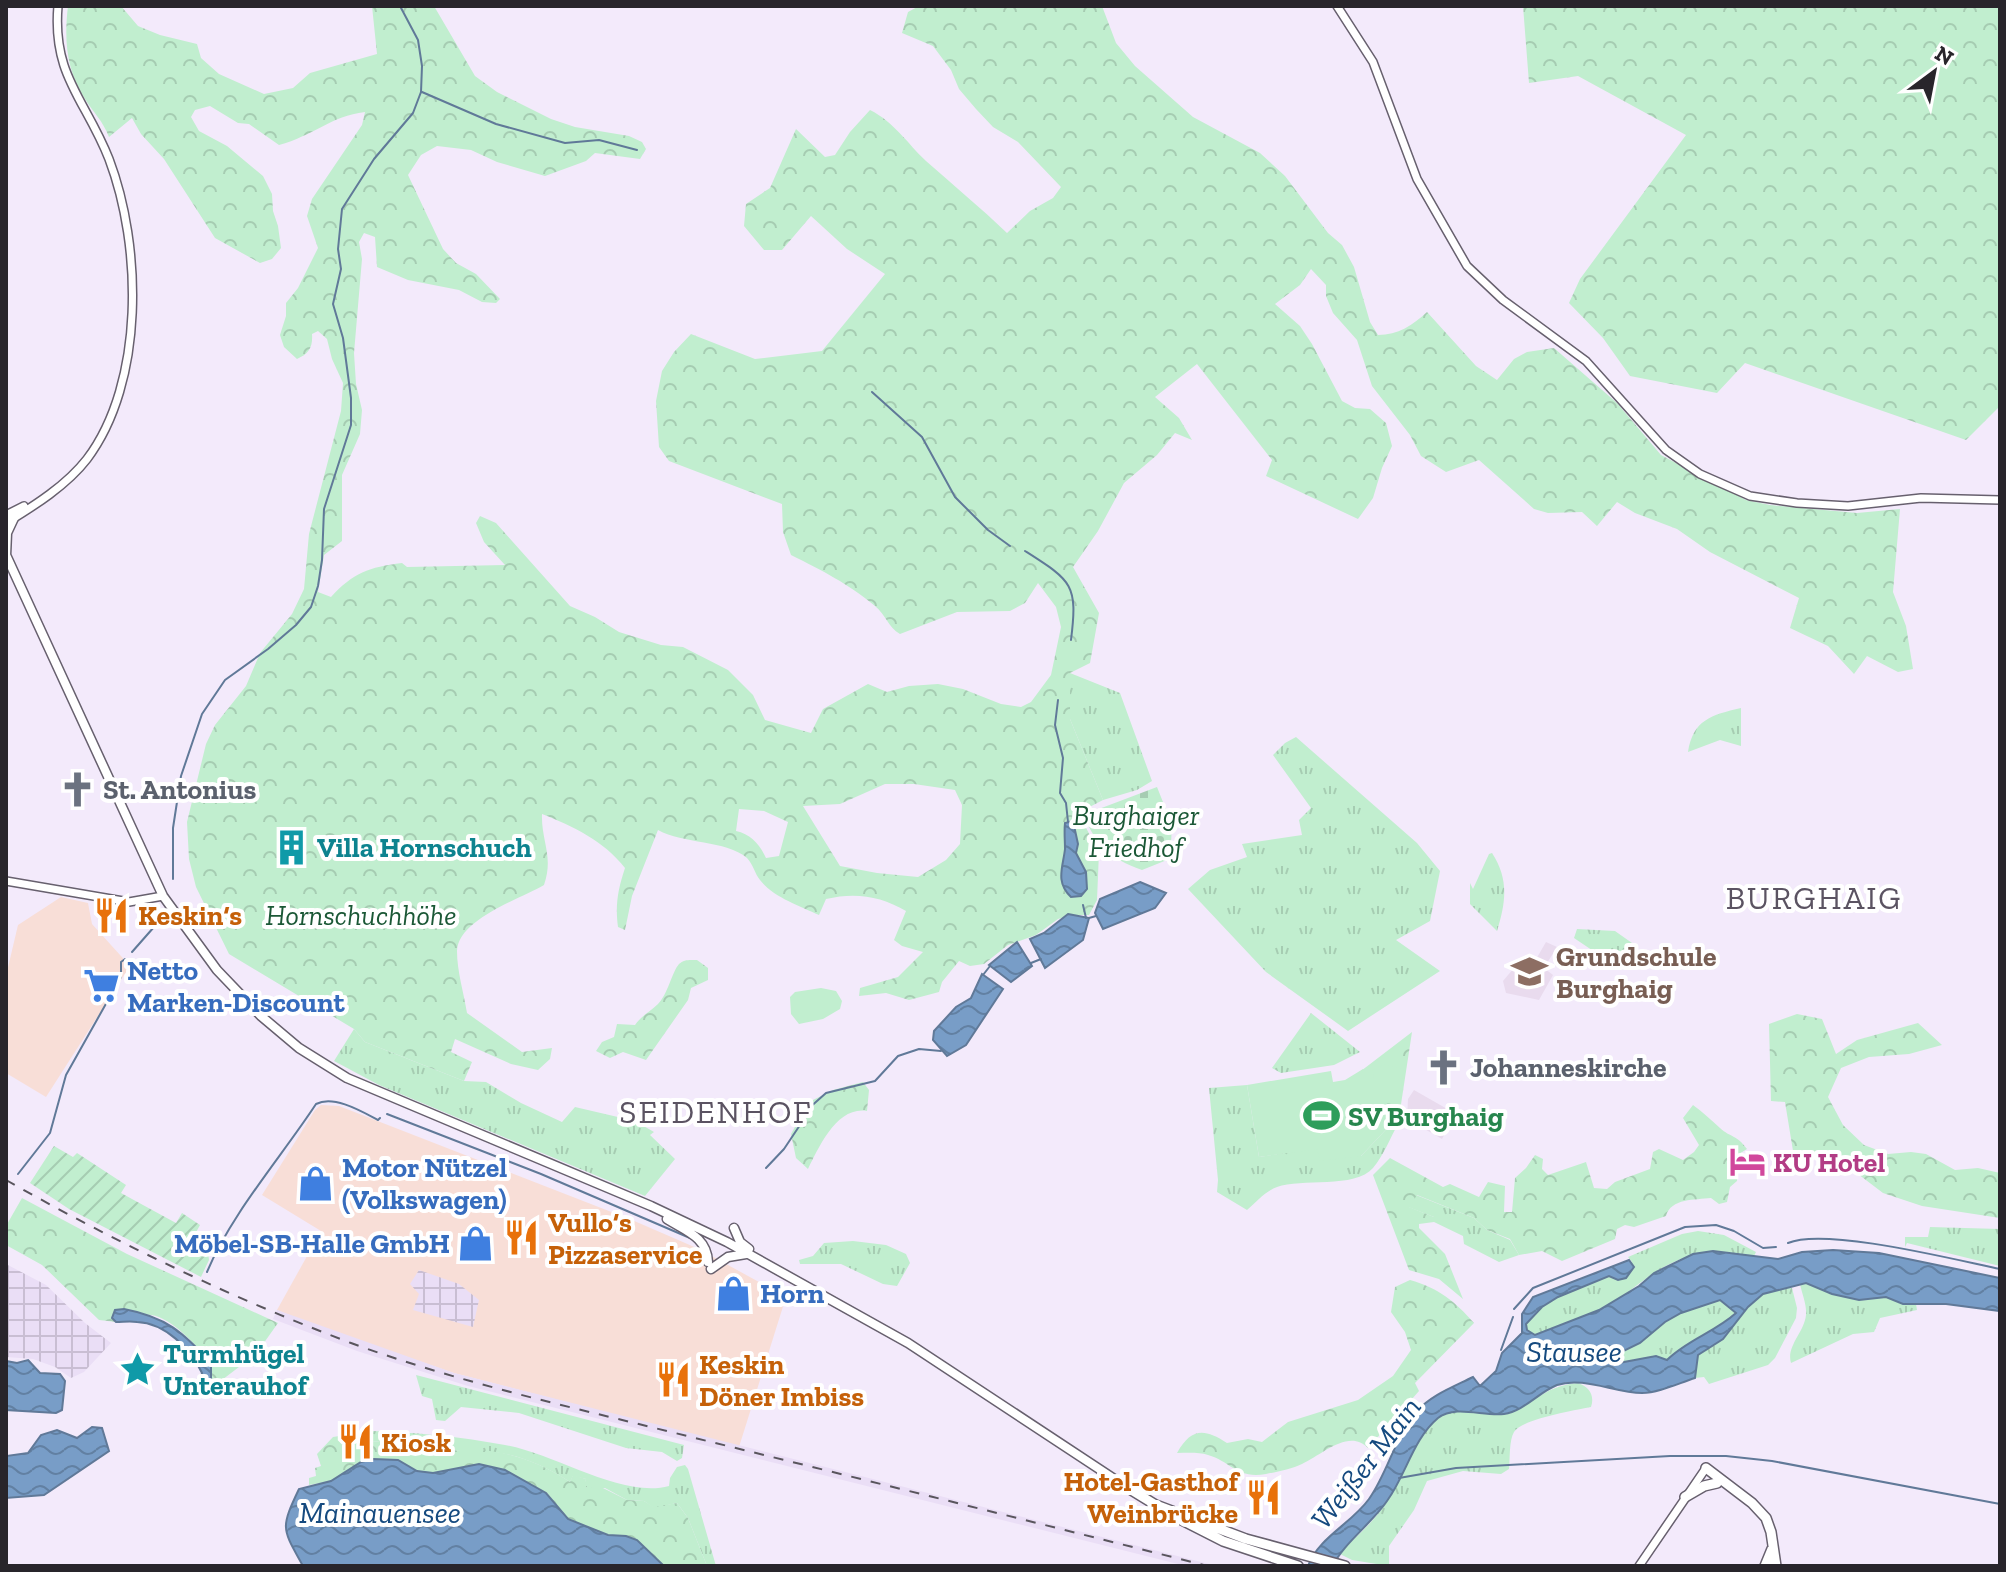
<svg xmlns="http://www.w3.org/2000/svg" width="2006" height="1572" viewBox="0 0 2006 1572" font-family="'Zilla Slab',serif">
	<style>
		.commercial { fill: #f8ded7 }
		.industrial { fill: url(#industrial-grid) }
		.education { fill: #e9dbee }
		.built { fill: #eadef6 }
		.grass { fill: url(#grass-tufts) }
		.forest { fill: url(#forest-crowns); fill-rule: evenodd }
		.cemetery { fill: url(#cemetery-stones) }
		.garden { fill: url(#garden-furrows) }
		.pitch { fill: #c1eecf }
		.water { fill: url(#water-waves); stroke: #607998; stroke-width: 2; fill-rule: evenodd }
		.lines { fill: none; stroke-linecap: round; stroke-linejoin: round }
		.stream { stroke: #607998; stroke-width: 2 }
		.secondary-casing { stroke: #67606e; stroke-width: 10 }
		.primary-casing { stroke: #67606e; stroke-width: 11 }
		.highway-casing { stroke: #67606e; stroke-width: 12 }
		.secondary { stroke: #fff; stroke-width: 7 }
		.primary { stroke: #fff; stroke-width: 8 }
		.highway { stroke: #fff; stroke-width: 9 }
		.rail { stroke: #59555d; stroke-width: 2; stroke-dasharray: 10 10; stroke-linecap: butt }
		.labels { text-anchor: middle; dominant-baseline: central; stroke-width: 8; stroke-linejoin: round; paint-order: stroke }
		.worship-label { font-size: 28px; font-weight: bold; fill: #5b616d; stroke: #fff; text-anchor: start }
		.park-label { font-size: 28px; font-style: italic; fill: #1b5836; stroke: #fff }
		.culture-label { font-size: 28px; font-weight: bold; fill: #0d838f; stroke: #fff; text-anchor: start }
		.food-label { font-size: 28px; font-weight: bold; fill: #c56008; stroke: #fff; text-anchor: start }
		.education-label { font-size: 28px; font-weight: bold; fill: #785e54; stroke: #fff; text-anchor: start }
		.shop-label { font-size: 28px; font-weight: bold; fill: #366cbe; stroke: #fff; text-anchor: start }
		.leisure-label { font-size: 28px; font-weight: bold; fill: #27864d; stroke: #fff; text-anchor: start }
		.hotel-label { font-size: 28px; font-weight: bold; fill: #b23c85; stroke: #fff; text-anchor: start }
		.water-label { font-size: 30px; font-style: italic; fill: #154a7f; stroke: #fff }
		.quarter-label { font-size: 32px; letter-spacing: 2px; fill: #5b5362; stroke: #fff }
	</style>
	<defs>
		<pattern id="industrial-grid" width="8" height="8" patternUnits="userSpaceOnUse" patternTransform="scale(2)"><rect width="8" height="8" fill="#eadef6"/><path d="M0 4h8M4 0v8" fill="none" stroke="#c9bed3"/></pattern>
		<pattern id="grass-tufts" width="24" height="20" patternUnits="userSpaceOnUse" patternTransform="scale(2)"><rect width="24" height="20" fill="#c1eecf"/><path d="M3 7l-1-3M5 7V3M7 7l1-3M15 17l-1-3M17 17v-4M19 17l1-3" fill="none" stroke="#a6ccb2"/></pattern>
		<pattern id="forest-crowns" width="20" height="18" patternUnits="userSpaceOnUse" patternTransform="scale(2)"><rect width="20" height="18" fill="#c1eecf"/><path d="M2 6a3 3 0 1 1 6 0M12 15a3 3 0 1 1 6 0" fill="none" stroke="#a6ccb2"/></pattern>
		<pattern id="cemetery-stones" width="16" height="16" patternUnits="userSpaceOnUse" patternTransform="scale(2)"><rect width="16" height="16" fill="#c1eecf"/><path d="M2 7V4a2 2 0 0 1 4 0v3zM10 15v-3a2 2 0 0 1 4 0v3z" fill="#a6ccb2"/></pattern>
		<pattern id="garden-furrows" width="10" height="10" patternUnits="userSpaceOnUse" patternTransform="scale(2)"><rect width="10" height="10" fill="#c1eecf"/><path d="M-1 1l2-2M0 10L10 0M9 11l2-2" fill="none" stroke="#a6ccb2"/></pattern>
		<pattern id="water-waves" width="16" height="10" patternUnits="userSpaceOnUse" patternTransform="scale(2)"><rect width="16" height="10" fill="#789dc7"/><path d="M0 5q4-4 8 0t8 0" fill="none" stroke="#6280a2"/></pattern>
	</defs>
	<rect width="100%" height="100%" fill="#f3eafb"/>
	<path class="commercial" d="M 61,897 L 88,903 L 92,924 L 130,966 L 46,1097 L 6,1073 L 6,976 L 18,925 Z
		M 321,1105 L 339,1106 L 632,1220 L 699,1249 L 786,1297 L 739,1447 L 454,1373 L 310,1324 L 277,1310 L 321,1231 L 262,1195 L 315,1110 Z"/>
	<path class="industrial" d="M 6,1264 L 46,1285 L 85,1323 L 111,1343 L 84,1372 L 71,1378 L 55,1367 L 33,1359 L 6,1357 Z
		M 419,1270 L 459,1284 L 479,1300 L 473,1327 L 413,1310 L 419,1294 L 410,1284 Z"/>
	<path class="education" d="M 1546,942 L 1557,947 L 1544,968 L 1553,975 L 1539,1000 L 1506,993 L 1503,981 L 1524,956 L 1535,961 Z
		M 1414,1090 L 1456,1114 L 1442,1139 L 1407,1119 L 1408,1099 Z"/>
	<path class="built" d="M 277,1310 L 454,1373 L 1217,1566 L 1186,1566 L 468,1386 L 357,1351 L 273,1319 Z"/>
	<path class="grass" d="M 1070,673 L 1120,693 L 1152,781 L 1137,790 L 1103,800 L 1070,719 Z
		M 1741,708 L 1741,746 L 1720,740 L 1688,752 C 1693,720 1711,715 1741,708 Z
		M 1296,737 L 1417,843 L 1440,871 L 1430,921 L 1396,940 L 1440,971 L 1348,1031 L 1266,972 L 1188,889 L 1210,870 L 1247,857 L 1242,844 L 1302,835 L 1299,820 L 1311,808 L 1273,755 L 1285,743 Z
		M 1492,853 C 1509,879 1506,902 1497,931 L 1470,904 L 1470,883 L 1473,889 L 1489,854 Z
		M 1577,929 L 1615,931 L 1632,943 L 1614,965 L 1574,938 Z
		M 1311,1013 L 1360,1052 L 1334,1065 L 1281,1073 L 1272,1068 Z
		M 354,1029 L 365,1042 L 464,1081 L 486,1082 L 521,1103 L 562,1122 L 575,1107 L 635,1121 L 654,1132 L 650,1135 L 675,1159 L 645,1196 L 379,1085 L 334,1061 Z
		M 1247,1085 L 1259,1157 L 1317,1148 L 1361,1156 L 1394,1121 L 1398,1124 C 1390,1138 1384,1155 1373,1168 C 1355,1189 1301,1178 1277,1187 C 1264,1192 1257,1202 1247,1210 L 1217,1192 L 1218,1180 L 1209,1088 Z
		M 1416,1195 L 1474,1218 L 1487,1230 L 1510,1240 L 1519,1255 L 1499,1262 L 1464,1244 L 1463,1236 L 1434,1222 L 1434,1217 L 1408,1207 Z
		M 1930,1227 L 2000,1229 L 2000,1266 L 1907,1243 L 1905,1247 L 1905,1237 L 1928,1237 Z
		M 1698,1231 L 1724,1235 L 1756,1252 L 1754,1256 C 1715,1251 1689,1250 1654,1273 C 1636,1285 1619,1301 1598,1310 C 1577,1319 1556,1326 1535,1335 L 1527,1330 L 1526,1324 L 1541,1308 L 1558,1297 L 1609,1276 L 1618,1280 L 1626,1278 L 1632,1262 L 1628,1257 L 1682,1234 Z
		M 853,1241 L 886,1245 L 906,1254 L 910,1263 L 897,1286 L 883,1284 L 841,1264 L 800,1264 L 799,1260 L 813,1256 L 824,1243 Z
		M 1806,1283 L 1859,1300 L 1886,1297 L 1903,1304 L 1916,1304 L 1917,1310 L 1880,1318 L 1874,1332 L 1853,1334 L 1791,1363 C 1786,1346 1804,1333 1806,1315 C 1807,1305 1802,1294 1800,1284 Z
		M 1786,1286 L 1792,1288 L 1797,1308 L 1796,1318 L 1775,1358 L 1768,1365 L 1709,1384 L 1704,1377 L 1695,1378 L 1698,1355 L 1723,1339 L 1748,1307 L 1763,1294 Z
		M 1720,1300 L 1736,1312 C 1716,1332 1687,1340 1667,1360 L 1656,1356 L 1613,1365 L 1611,1357 L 1640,1343 L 1665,1322 L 1681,1313 Z
		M 416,1375 L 684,1445 L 682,1458 L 677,1461 L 662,1452 L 626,1448 L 519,1413 L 461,1407 L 445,1421 L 436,1420 L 432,1399 L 422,1396 Z
		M 1578,1383 C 1589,1387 1595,1395 1591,1407 C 1576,1410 1522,1419 1514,1432 C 1509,1440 1510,1459 1509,1469 L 1501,1474 L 1463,1471 L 1427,1481 L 1414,1510 L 1389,1546 L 1389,1566 L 1352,1560 L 1338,1553 C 1358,1536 1378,1518 1391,1495 C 1405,1470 1415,1434 1439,1417 C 1460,1403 1490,1420 1511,1412 C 1538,1401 1545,1386 1578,1383 Z
		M 371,1431 C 414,1432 462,1437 505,1445 C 553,1453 623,1499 669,1486 L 670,1478 L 677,1467 L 685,1465 L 688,1469 L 716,1566 L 707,1566 L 688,1518 L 677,1503 L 654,1508 L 644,1501 L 627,1500 L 605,1488 L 587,1488 L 584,1485 L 586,1479 L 573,1476 L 570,1482 C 547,1467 521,1455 493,1452 C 476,1450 458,1453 442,1448 L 371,1441 L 369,1438 Z"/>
	<path class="forest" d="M 68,6 L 121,6 L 138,26 L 160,35 L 197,44 L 201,58 L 219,74 L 264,94 L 293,88 L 310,73 L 377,54 L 372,6 L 434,6 L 475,76 L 497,92 L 551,119 L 575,127 L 629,136 L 642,142 L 646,149 L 640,159 L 595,153 L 586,161 L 545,176 L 497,162 L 471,150 L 437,146 L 421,155 L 408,175 L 443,249 L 456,263 L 476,274 L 500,299 L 496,303 L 482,302 L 459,290 L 408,280 L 377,267 L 375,237 L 364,233 L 359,242 L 362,259 L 354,353 L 356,384 L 362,410 L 360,434 L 342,475 L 342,541 L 324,555 L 318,592 L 331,597 C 353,573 369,567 402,563 L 407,567 L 505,565 L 484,542 L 476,523 L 480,516 L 496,523 L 570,606 L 595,617 L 619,632 L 661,645 L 683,647 L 728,670 L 753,695 L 765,720 L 811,733 L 823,709 L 868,684 L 887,692 L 909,686 L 938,684 L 963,689 L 1001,704 L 1021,707 L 1031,702 L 1051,675 L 1061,627 L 1056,607 L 1038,583 L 1025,603 L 1010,611 L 957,612 L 900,634 C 888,627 886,615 875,606 C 847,583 823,571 791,555 L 783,532 L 782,504 L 669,461 L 659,447 L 656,401 L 662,371 L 674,352 L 691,334 L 755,359 L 822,351 L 885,274 L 847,249 L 811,216 L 782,250 L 764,250 L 744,226 L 746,204 L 770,188 L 796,129 L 825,157 L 835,155 L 850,132 L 870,110 C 894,122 907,143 926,161 C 953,185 981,208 1007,233 L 1030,211 L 1053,198 L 1061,187 L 1018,142 L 993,127 L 976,109 L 959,89 L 951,70 L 933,46 L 902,33 L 908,12 L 919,6 L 1102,6 L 1116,43 L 1135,66 L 1193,117 L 1260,153 L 1285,176 L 1328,233 L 1342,245 L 1354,267 L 1370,322 L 1378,335 C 1398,335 1413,325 1427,312 L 1476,366 L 1497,380 L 1514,359 L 1527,352 L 1554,348 L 1617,403 L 1661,455 L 1746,500 L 1770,505 L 1857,513 L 1900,509 L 1893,592 L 1906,626 L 1913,669 L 1898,672 L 1867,656 L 1854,674 L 1828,646 L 1790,628 L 1799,598 L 1710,552 L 1677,529 L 1635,513 L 1617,502 L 1597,526 L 1582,512 L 1548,513 L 1534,509 L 1479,460 L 1446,472 L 1421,456 L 1410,435 L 1372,386 L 1357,340 L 1333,313 L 1326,296 L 1326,285 L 1311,269 L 1300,285 L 1275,304 L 1300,326 L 1312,344 L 1342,401 L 1355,408 L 1370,409 L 1386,423 L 1392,446 L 1382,468 L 1373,498 L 1358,519 L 1266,476 L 1272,460 L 1197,364 L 1155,397 L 1179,418 L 1192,440 L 1175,433 L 1157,455 L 1124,483 L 1098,531 L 1073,567 L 1099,613 L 1090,663 L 1070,673 L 1070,719 L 1103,800 L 1078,813 L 1099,852 L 1097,900 L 1089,915 L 1071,915 L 1058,919 L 1036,935 L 1008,945 L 984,964 L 970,966 L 959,961 L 942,982 L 939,992 L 909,1000 L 886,993 L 859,996 L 860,988 L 898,977 L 923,952 L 902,946 L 894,940 L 906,911 C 881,896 855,892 826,899 L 819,915 C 800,906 773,897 760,880 C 755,874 753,864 747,858 C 726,840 683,844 658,830 L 632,896 L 625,930 L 618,927 C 615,905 618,889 625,868 C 604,841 573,826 542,814 C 541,841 554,856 544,885 C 520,899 458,919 457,951 C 457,971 464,994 467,1013 L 522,1052 L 552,1048 L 550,1059 L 538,1070 L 511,1064 L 455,1039 L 451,1052 L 472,1062 L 464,1081 L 365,1042 L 354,1029 L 229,954 L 196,887 L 189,859 L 187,822 L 206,744 L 215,725 L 246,686 L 260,653 L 292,614 L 304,589 L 309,534 L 341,411 L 343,383 L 332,359 L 327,339 L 318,331 L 312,334 C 313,347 309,354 297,359 L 284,347 L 280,335 L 286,316 L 286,303 L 298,288 L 318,248 L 307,216 L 312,199 L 362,125 L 365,112 C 331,116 313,136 279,145 L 249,124 L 238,123 L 210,106 L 195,110 L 191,117 L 199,131 L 227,146 L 263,176 L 272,194 L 273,211 L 278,226 L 281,248 L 272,259 L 260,263 L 215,238 L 164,159 L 141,134 L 132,118 L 109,137 C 103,121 93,112 85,99 C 66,70 64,39 68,6 ZM 885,784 L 914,784 L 955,790 L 962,805 L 960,844 L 946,860 L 918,877 L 877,873 L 840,866 L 803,806 L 840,804 ZM 739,809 L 764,811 L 788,822 L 779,856 L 766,858 C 760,845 751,834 736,831 Z
		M 1523,6 L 2000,6 L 2000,406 L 1966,440 L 1745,363 L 1717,393 L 1630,376 L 1603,338 L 1569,303 L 1580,279 L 1686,135 L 1578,76 L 1529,83 Z
		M 697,960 L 708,968 L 708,980 L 691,988 L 688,1000 L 646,1060 L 623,1052 L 610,1058 L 596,1051 L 602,1042 L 614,1037 L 617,1024 L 635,1025 C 641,1016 651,1011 658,1004 C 668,994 672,972 679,964 C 684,959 690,960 697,960 Z
		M 1797,1014 L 1822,1019 L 1836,1054 L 1857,1040 L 1918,1023 L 1942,1045 L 1909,1054 L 1869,1057 L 1841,1068 L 1828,1097 L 1843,1125 L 1864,1145 L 1888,1154 L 1911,1152 L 1926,1154 L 1955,1170 L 1978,1168 L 2000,1173 L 2000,1218 L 1922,1206 L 1883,1193 L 1833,1155 L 1794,1157 L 1785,1102 L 1771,1101 L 1769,1024 Z
		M 1412,1032 L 1398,1124 L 1381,1117 L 1357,1074 Z
		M 863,1082 L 869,1090 L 867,1111 C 837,1106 819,1147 808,1169 L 796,1158 L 791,1134 L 809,1102 L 833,1090 Z
		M 1693,1105 C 1703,1112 1711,1120 1720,1128 C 1731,1138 1736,1134 1747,1149 L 1734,1157 L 1738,1169 L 1737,1181 L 1730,1187 L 1727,1202 L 1719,1204 L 1711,1198 C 1695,1200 1671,1198 1666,1216 L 1634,1227 L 1625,1225 L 1617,1229 L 1615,1239 L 1562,1261 L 1542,1251 L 1519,1255 L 1510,1239 L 1487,1230 L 1474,1218 L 1417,1195 L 1409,1207 L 1434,1217 L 1434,1222 L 1419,1224 L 1419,1228 L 1445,1254 L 1463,1299 L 1439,1279 L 1409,1270 L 1373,1175 L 1390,1158 L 1443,1187 L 1450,1184 L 1479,1197 L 1488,1182 L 1505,1186 L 1504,1212 L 1512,1212 L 1515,1178 L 1526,1168 L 1535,1155 L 1543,1159 L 1542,1169 L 1548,1175 L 1586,1162 L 1594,1188 L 1607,1189 L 1615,1182 L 1650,1169 L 1653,1152 L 1659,1149 L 1683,1160 L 1694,1152 L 1699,1145 L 1683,1118 Z
		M 22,1198 L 127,1254 L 278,1323 L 256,1354 L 218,1383 L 211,1383 L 211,1363 C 197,1347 173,1318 151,1315 C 139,1314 125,1317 112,1318 L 116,1322 L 99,1320 L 42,1265 L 6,1245 L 6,1226 Z
		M 1410,1280 C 1438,1288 1455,1301 1474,1323 L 1415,1383 L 1419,1391 L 1412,1399 L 1368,1448 C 1349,1428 1322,1455 1302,1464 C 1292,1469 1277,1472 1266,1474 C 1236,1479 1232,1462 1208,1455 C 1199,1452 1187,1453 1177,1453 C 1191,1428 1204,1428 1227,1443 L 1248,1439 L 1262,1442 L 1288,1422 L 1358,1400 L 1393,1376 L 1411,1350 L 1405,1332 L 1391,1312 L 1395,1287 Z
		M 371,1431 L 369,1438 L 371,1441 L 442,1448 C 455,1452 467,1450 480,1450 C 512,1452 543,1464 570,1482 L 573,1475 L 586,1479 L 585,1485 L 587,1488 L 599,1486 L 627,1500 L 644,1501 L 654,1507 L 677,1503 L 688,1518 L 707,1566 L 664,1566 L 637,1540 L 626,1536 L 608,1535 L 568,1519 L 547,1493 L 527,1484 L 448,1470 L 433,1473 L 417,1471 L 398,1460 L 361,1462 L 331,1481 L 309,1485 L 309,1478 L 316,1476 L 315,1468 L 321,1466 L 317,1454 L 333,1437 Z"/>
	<path class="cemetery" d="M 1157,787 C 1169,818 1177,827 1167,860 L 1142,870 C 1109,858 1098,847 1083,815 Z"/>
	<path class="garden" d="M 54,1146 L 73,1157 L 77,1153 L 126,1185 L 121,1193 L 176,1223 L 182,1213 L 200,1225 L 194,1236 L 211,1247 L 208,1252 L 209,1260 L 201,1277 L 69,1209 L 30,1183 Z"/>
	<path class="pitch" d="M 821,988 L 836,991 L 842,1001 L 840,1009 L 823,1019 L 799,1024 L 791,1014 L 790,997 L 795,992 Z
		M 1384,1064 L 1404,1069 L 1398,1106 L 1384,1102 L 1394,1121 L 1361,1156 L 1320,1161 L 1317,1149 L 1259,1157 L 1247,1085 L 1331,1071 L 1333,1082 L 1345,1080 L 1363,1069 L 1375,1081 L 1372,1071 Z"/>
	<path class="water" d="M 1073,821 L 1078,844 L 1076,853 L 1086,872 L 1087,889 L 1081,896 L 1071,897 C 1055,882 1063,867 1065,849 C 1065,840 1064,831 1065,823 Z
		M 1140,882 L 1166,893 L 1155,908 L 1103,929 L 1095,913 L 1100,899 Z
		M 1068,914 L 1089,918 L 1083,940 L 1045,968 L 1030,939 L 1044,933 Z
		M 1017,942 L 1032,966 L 1011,982 L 989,965 Z
		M 982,974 L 1003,989 L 966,1045 L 947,1056 L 933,1040 L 934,1031 L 956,1007 L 971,998 Z
		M 1833,1250 L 1879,1253 L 2000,1278 L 2000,1311 L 1946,1304 L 1903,1304 L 1886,1297 L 1859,1300 L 1832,1294 L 1806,1283 L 1763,1294 L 1748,1307 L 1723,1339 L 1698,1355 L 1695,1378 C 1679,1383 1659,1393 1642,1393 C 1615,1393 1583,1376 1557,1385 C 1539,1392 1524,1411 1504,1414 C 1484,1417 1456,1404 1438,1418 C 1413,1439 1406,1475 1387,1501 C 1373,1522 1341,1546 1333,1566 L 1308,1566 C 1319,1537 1351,1524 1369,1499 C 1388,1472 1395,1437 1416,1412 C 1431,1395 1453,1387 1473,1377 L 1480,1386 L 1496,1371 L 1502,1353 L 1522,1333 L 1522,1314 L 1533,1297 L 1629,1260 L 1634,1267 L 1626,1278 L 1618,1280 L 1609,1276 L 1558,1297 L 1542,1307 L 1526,1324 L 1527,1330 L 1535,1335 L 1599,1310 L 1639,1286 L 1654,1273 L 1693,1254 L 1713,1251 L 1778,1259 L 1802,1252 ZM 1720,1300 L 1736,1313 C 1715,1332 1687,1340 1667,1360 L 1656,1356 L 1613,1364 L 1611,1357 L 1640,1343 L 1665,1322 L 1681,1313 Z
		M 124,1309 C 166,1317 183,1332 211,1363 L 211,1383 L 189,1390 L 186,1386 L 201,1378 L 202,1373 C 191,1349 165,1323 137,1322 C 130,1321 123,1322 116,1322 L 112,1318 L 115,1310 Z
		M 28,1360 L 40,1373 L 60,1374 L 65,1381 L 62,1410 L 56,1413 L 6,1410 L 6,1361 L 17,1363 Z
		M 92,1427 L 102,1428 L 109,1451 L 44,1495 L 6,1498 L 6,1456 L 28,1453 L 41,1435 L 57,1430 L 77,1438 Z
		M 373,1459 L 398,1460 L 417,1471 L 433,1473 L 479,1464 L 505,1470 L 546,1493 L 568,1519 L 608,1535 L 626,1536 L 637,1540 L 664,1566 L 303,1566 C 282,1528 280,1529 299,1489 L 331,1481 L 361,1462 Z"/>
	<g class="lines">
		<path class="stream" d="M 422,92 L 496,124 L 565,143 L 599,140 L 637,150
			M 872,392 L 922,437 L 955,497 L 988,530 L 1010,546
			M 1025,551 C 1072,581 1078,584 1071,640
			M 1058,700 L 1055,725 L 1063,758 L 1060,793 L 1066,803 L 1068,822
			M 173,879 L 173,828 L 181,776 L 202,714 L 225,680 L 268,649 L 296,625 L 311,607 L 318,586 L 322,560 L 324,509 L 351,425 L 351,398 L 343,338 L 333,304 L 341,269 L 338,249 L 342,209 L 374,159 L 413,113 L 421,92 L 422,66 L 418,40 L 400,6
			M 1083,905 L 1086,918
			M 1089,918 L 1096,916
			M 132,952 L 154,927 L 161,910
			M 1031,963 L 1041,959
			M 983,975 L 990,966
			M 387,1114 L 541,1174 L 690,1238
			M 766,1168 L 784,1149 L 804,1119 L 808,1109 L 826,1093 L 875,1081 L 898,1056 L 919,1049 L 941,1051
			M 18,1174 L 50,1133 L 66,1075 L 121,977 L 121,962 L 125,959
			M 1788,1243 C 1825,1227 1956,1260 2000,1269
			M 207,1272 C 231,1214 282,1156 316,1104 C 334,1095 361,1111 378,1120 L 380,1118
			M 1514,1309 L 1533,1288 L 1685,1227 L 1716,1225 L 1734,1231 L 1763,1248 L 1776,1247
			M 1501,1350 L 1513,1317
			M 1399,1478 L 1456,1468 L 1670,1456 L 1726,1456 L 1772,1461 L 2000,1504"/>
		<defs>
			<path id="secondary" d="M 1337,6 L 1373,62 L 1417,179 L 1467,266 L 1503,300 L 1586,361 L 1666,450 L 1700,474 L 1750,496 L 1797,503 L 1848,506 L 1921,498 L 2000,500
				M 6,515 L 24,506
				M 6,523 C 34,506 67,485 87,459 C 145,382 142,246 109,159 C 86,100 52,76 58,6
				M 6,881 L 129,902 L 163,896
				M 1639,1566 L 1706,1468"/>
			<path id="primary" d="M 6,555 L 163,896 L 217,970 L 261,1016 L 299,1048 L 347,1078 L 651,1206 L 727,1242 L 908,1343 L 1128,1488
				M 6,556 L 7,533 L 14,518
				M 667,1219 C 686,1231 707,1237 708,1262
				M 734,1228 L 740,1242 L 749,1249
				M 711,1269 L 728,1257 L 746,1254"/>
			<path id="highway" d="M 1706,1468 L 1752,1503 L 1766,1518 L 1771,1532 L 1776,1566
				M 1128,1488 L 1159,1507
				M 1685,1497 L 1704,1486 L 1717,1483
				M 1156,1505 L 1246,1539 L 1345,1566
				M 1172,1515 L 1223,1541 L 1298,1566
				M 1765,1566 L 1772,1549"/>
		</defs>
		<use href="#secondary" class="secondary-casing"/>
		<use href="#primary" class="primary-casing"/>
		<use href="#highway" class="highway-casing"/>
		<use href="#secondary" class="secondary"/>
		<use href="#primary" class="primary"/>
		<use href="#highway" class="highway"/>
		<path class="rail" d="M 6,1180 C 117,1243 232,1298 351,1343 C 463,1384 580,1409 695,1438 C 866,1480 1037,1523 1208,1566"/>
	</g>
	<defs>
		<symbol id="church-bare" viewBox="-9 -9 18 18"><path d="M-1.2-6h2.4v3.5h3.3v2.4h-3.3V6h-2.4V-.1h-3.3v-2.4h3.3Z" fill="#6b7280" stroke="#fff" stroke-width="2.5" paint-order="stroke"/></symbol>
		<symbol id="building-bare" viewBox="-9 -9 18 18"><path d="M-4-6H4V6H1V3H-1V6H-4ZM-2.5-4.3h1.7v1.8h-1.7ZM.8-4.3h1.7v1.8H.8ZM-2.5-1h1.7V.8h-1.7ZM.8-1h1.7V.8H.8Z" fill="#0f9aa8" stroke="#fff" stroke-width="2.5" paint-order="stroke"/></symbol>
		<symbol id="restaurant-bare" viewBox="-9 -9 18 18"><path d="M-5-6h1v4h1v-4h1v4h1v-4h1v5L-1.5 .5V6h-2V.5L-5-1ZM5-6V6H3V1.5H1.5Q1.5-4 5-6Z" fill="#e8710a" stroke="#fff" stroke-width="2.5" paint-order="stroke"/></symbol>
		<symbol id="school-bare" viewBox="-9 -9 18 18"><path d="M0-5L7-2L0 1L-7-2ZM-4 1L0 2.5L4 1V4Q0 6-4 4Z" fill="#8d6e63" stroke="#fff" stroke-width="2.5" paint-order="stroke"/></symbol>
		<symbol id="supermarket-bare" viewBox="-9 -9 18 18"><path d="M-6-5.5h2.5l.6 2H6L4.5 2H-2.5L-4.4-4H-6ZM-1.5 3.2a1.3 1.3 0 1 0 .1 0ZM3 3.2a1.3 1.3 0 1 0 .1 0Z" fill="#3f7fe0" stroke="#fff" stroke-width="2.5" paint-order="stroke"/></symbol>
		<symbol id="stadium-bare" viewBox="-9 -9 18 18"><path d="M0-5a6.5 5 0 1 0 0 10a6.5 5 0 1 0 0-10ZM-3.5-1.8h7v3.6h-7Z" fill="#2e9e5b" stroke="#fff" stroke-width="2.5" paint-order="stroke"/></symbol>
		<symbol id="hotel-bare" viewBox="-9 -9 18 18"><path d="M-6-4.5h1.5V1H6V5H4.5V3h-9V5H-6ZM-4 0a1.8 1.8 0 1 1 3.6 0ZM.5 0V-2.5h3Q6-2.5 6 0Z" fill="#d1479c" stroke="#fff" stroke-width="2.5" paint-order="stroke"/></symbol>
		<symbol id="shop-bare" viewBox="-9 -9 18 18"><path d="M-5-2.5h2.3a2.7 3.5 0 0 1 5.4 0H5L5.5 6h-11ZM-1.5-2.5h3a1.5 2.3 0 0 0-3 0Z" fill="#3f7fe0" stroke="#fff" stroke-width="2.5" paint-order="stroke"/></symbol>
		<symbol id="sight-bare" viewBox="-9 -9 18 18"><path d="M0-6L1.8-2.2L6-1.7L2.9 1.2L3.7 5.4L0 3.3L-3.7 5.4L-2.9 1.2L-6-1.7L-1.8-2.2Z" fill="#0f9aa8" stroke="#fff" stroke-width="2.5" paint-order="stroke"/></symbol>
	</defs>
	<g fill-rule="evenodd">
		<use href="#church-bare" x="52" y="764" width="51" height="51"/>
		<use href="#building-bare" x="266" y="822" width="51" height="51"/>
		<use href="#restaurant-bare" x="86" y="890" width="51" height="51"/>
		<use href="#school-bare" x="1504" y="946" width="51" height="51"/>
		<use href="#supermarket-bare" x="76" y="960" width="51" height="51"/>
		<use href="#church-bare" x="1418" y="1042" width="51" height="51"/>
		<use href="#stadium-bare" x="1296" y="1090" width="51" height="51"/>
		<use href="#hotel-bare" x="1722" y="1136" width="51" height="51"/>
		<use href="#shop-bare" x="290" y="1158" width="51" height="51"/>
		<use href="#restaurant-bare" x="496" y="1212" width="51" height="51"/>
		<use href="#shop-bare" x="450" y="1218" width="51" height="51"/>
		<use href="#shop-bare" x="708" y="1268" width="51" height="51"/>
		<use href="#sight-bare" x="112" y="1344" width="51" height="51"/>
		<use href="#restaurant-bare" x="648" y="1354" width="51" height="51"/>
		<use href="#restaurant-bare" x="330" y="1416" width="51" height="51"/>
		<use href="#restaurant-bare" x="1238" y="1472" width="51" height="51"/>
	</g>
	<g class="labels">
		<g class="worship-label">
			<text x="103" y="789">St. Antonius</text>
			<text x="1470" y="1067">Johanneskirche</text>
		</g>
		<g class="park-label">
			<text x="1136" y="815">Burghaiger<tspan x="1136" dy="32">Friedhof</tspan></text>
			<text x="361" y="915">Hornschuchhöhe</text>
		</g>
		<g class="culture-label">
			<text x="317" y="847">Villa Hornschuch</text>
			<text x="163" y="1353">Turmhügel<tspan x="163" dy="32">Unterauhof</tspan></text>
		</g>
		<g class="food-label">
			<text x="138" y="915">Keskin‘s</text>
			<text x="548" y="1222">Vullo‘s<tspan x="548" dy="32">Pizzaservice</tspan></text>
			<text x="699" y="1364">Keskin<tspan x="699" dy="32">Döner Imbiss</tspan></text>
			<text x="381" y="1442">Kiosk</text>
			<text x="1238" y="1481" text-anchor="end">Hotel-Gasthof<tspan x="1238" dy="32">Weinbrücke</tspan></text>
		</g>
		<g class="education-label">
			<text x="1556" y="956">Grundschule<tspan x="1556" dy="32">Burghaig</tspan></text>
		</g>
		<g class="shop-label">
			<text x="127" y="970">Netto<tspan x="127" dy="32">Marken-Discount</tspan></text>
			<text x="342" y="1167">Motor Nützel<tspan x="342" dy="32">(Volkswagen)</tspan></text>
			<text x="450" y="1243" text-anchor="end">Möbel-SB-Halle GmbH</text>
			<text x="760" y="1293">Horn</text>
		</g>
		<g class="leisure-label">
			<text x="1348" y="1116">SV Burghaig</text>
		</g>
		<g class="hotel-label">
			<text x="1773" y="1162">KU Hotel</text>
		</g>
		<g class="water-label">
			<text x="1574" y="1352">Stausee</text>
			<text transform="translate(1366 1463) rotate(-52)">Weißer Main</text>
			<text x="380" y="1513">Mainauensee</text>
		</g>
		<g class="quarter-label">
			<text x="1814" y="898">BURGHAIG</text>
			<text x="716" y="1112">SEIDENHOF</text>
		</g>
	</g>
	<rect width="2006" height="1572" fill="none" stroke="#28252b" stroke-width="16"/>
	<g transform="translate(1934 72) rotate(32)" stroke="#ffffff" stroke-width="6" paint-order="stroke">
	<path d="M0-6L14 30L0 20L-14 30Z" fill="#28252b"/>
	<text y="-12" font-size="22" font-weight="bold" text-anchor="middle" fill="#28252b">N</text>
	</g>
</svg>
